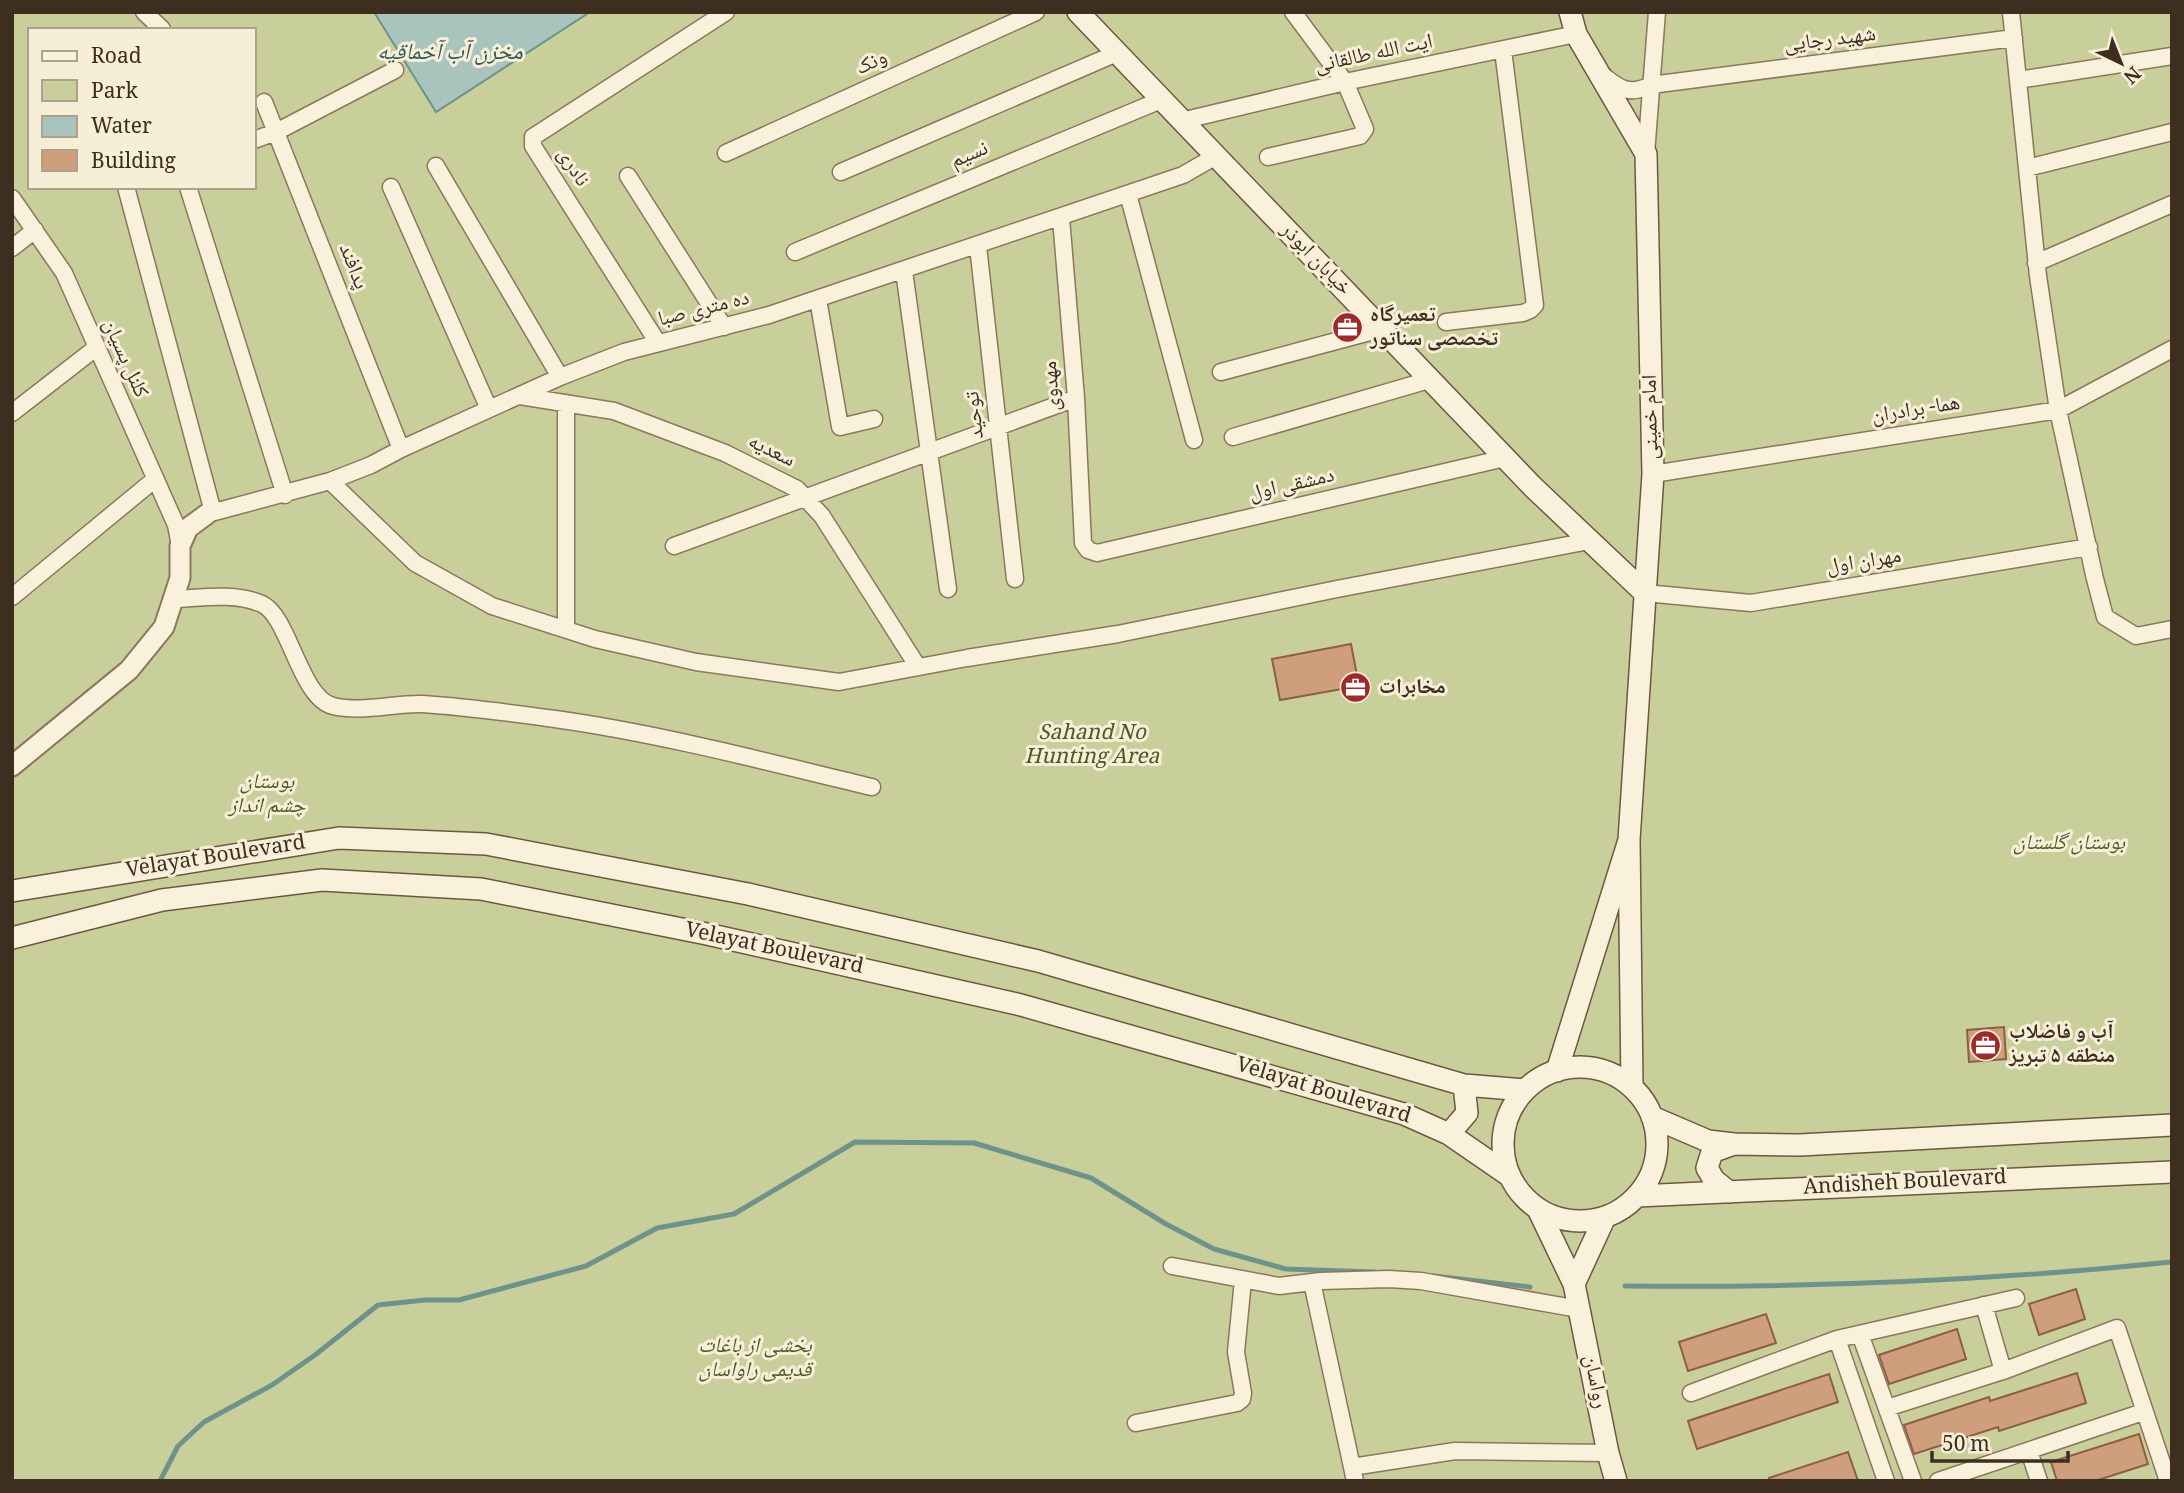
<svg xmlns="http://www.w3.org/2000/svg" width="2184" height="1493" viewBox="0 0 2184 1493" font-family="Georgia,'Noto Naskh Arabic',serif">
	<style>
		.green { fill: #c9cf9b; fill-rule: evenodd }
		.water { fill: #a9c4bc; stroke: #6f938a; stroke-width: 2 }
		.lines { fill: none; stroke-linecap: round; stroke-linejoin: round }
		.stream { stroke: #6f938a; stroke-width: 5 }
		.building { fill: #cf9f7d; stroke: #8d5f41; stroke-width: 2 }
		.minor-casing { stroke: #8d765c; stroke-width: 19 }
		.tertiary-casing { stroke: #8d765c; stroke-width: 23 }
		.secondary-casing { stroke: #6f573f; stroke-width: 24 }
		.minor { stroke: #faf1dc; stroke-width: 16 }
		.tertiary { stroke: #faf1dc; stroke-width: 19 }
		.secondary { stroke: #faf1dc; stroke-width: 21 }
		.labels { text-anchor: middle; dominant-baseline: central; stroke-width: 6; stroke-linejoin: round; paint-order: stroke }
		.street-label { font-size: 21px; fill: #3d2e20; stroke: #f7eed8 }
		.poi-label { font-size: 21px; font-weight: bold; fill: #3d2e20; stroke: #f7eed8; text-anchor: start }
		.park-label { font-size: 21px; font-style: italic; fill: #4d5a26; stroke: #f7eed8 }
		.water-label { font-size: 23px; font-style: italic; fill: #2f5d5a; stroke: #f7eed8 }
	</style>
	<rect width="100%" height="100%" fill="#f0e4c8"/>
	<path class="green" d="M 12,12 L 2172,12 L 2172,1481 L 12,1481 ZM 30,30 L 254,30 L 254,187 L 30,187 Z"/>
	<path class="water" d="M 374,12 L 590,12 L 436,112 Z"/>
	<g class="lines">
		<path class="stream" d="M 1434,1276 L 1530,1287
			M 1625,1286 C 1807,1288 1990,1281 2171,1262
			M 160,1481 L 178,1446 L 204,1422 L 272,1385 L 315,1355 L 378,1305 L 425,1300 L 459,1300 L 586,1266 L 657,1228 L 734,1214 L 855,1142 L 974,1143 L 1091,1178 L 1166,1224 L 1214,1249 L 1286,1269 L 1375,1272"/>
	</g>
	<path class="building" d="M 1351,644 L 1359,686 L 1280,700 L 1272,659 Z
		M 2004,1027 L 2006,1059 L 1969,1062 L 1967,1030 Z
		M 2076,1289 L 2085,1319 L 2039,1335 L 2029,1304 Z
		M 1766,1314 L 1776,1343 L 1688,1371 L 1679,1342 Z
		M 1957,1329 L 1966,1359 L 1889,1384 L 1879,1355 Z
		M 2077,1373 L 2086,1403 L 1999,1431 L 1998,1427 L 1914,1454 L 1904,1425 L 1989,1397 L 1990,1401 Z
		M 1829,1374 L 1838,1402 L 1697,1449 L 1688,1421 Z
		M 2139,1434 L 2148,1464 L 2095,1481 L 2057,1481 L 2051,1462 Z
		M 1848,1452 L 1858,1481 L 1770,1481 L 1769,1478 Z"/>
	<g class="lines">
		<defs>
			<path id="minor" d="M 144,12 L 162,29
				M 2011,12 L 2038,276 L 2058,410 L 2095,579 L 2105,617 L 2136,636 L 2172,629
				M 1605,77 C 1621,90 1631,95 1651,85 L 2014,38
				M 2018,80 L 2172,56
				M 264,102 L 401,449
				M 1181,121 L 1345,82 L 1576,34
				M 254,140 L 276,132 L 395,70
				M 726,153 L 1036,12
				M 1646,154 L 1657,12
				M 1268,157 L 1360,136 L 1365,129 L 1345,82 L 1293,12
				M 436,166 L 560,377
				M 2027,168 L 2172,132
				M 841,172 L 1117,53
				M 628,176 L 724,327
				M 126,187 L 213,512
				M 188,187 L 285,495
				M 391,187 L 489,409
				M 1128,194 L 1194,440
				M 12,198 L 64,273 L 176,525 L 180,546
				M 1061,218 L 1076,398 L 1083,543 L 1088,550 L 1097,553 L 1505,458
				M 978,246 L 1015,579
				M 12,248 L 35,230
				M 795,252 L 1161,100
				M 2036,263 L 2172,204
				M 904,271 L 948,589
				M 818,299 L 840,427 L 874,419
				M 1446,322 L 1523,313 L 1530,310 L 1535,305 L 1503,50
				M 658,343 L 533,146 L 533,137 L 726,12
				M 1221,372 L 1381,329
				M 520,396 L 614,411 L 725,453 L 797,489 L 822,516 L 918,667
				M 12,413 L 97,347
				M 1233,437 L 1429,380
				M 1653,474 L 2058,410 L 2172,349
				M 330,481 L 415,563 L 492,606 L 595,639 L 696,662 L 839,682 L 967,658 L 1118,634 L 1337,589 L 1589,541
				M 207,514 L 330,481 L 371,465 L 401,449 L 560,377 L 624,352 L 769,315 L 1183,175 L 1216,156
				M 674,546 L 1076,398
				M 1645,593 L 1751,603 L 2089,547
				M 12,597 L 154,480
				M 173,599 C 201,598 234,592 262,604 C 289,616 300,698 333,706 C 362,713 394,703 423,704 C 467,707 512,713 555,719 C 662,734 767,762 872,787
				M 566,629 L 566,403
				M 1172,1266 L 1279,1286 L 1321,1281 L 1389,1279 L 1421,1281 L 1579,1309
				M 1312,1282 L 1355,1481
				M 1984,1305 L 2003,1371
				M 1860,1334 L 1913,1481
				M 1837,1339 L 1886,1481
				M 1691,1393 L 1837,1339 L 2016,1298
				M 1887,1408 L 2003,1371 L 2117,1328 L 2168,1481
				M 1136,1423 L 1237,1403 L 1242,1399 L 1243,1393 L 1236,1352 L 1243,1280
				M 2029,1451 L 2039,1481
				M 1352,1467 L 1455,1451 L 1608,1453
				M 1938,1481 L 2143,1412"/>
			<path id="tertiary" d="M 12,766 L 129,670 L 164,627 L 180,578 L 180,546 L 188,528 L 207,514"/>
			<path id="secondary" d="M 1078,12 L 1533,487 L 1645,593
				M 1570,12 L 1576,34 L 1646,154 L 1653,474 L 1629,840
				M 12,891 L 339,838 L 486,844 L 748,894 L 1038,961 L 1464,1085 L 1525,1090
				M 12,938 L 162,900 L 322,880 L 481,889 L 707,934 L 1021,1005 L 1404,1114 L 1449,1134 L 1510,1176
				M1503 1144a77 77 0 1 1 154 0a77 77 0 1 1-154 0Z
				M 1557,1071 L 1629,840 L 1632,1087
				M 1652,1117 L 1708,1141 L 1734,1144 L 1800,1145 L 2172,1125
				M 1449,1134 L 1467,1113 L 1464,1085
				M 1729,1192 L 1714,1180 L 1707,1168 L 1712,1152 L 1734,1144
				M 1637,1196 L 2172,1172
				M 1538,1209 L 1574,1284 L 1605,1217
				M 1574,1284 L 1608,1453 L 1616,1481"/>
		</defs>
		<use href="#minor" class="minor-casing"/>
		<use href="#tertiary" class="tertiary-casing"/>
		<use href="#secondary" class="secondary-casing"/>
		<use href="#minor" class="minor"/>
		<use href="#tertiary" class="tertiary"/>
		<use href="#secondary" class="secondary"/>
	</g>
	<defs>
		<symbol id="office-disc" viewBox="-11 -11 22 22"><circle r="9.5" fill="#9e2a2b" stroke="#f7eed8"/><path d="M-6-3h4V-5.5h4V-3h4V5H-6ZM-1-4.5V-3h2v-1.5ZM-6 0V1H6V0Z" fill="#fff"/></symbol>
	</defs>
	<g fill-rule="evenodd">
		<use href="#office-disc" x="1330" y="310" width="35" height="35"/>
		<use href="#office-disc" x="1338" y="670" width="35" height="35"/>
		<use href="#office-disc" x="1968" y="1028" width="35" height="35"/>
	</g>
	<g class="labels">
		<g class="street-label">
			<text transform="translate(1830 41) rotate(-7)">شهید رجایی</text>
			<text transform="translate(1374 55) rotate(-12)">ایت الله طالقانی</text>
			<text transform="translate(872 64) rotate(-25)">ونک</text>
			<text transform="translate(970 156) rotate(-23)">نسیم</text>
			<text transform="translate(572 168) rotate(58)">نادری</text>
			<text transform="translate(1315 260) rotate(46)">خیابان ابوذر</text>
			<text transform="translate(352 267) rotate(69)">پدافند</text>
			<text transform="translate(704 310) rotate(-14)">ده متری صبا</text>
			<text transform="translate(124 359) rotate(66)">کلنل پسیان</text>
			<text transform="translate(1053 386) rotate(-94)">مهدوی</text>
			<text transform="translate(1916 411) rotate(-9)">هما- برادران</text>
			<text transform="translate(976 415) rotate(-96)">توحید</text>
			<text transform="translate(1652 417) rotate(-91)">امام خمینی</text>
			<text transform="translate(771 452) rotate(26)">سعدیه</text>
			<text transform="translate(1292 486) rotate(-13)">دمشقی اول</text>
			<text transform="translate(1864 563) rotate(-9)">مهران اول</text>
			<text transform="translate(216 858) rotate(-9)">Velayat Boulevard</text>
			<text transform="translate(774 950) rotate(12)">Velayat Boulevard</text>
			<text transform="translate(1323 1092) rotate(17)">Velayat Boulevard</text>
			<text transform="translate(1905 1184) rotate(-3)">Andisheh Boulevard</text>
			<text transform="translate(1594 1382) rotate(79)">رواسان</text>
		</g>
		<g class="poi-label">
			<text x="1370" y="316">تعمیرگاه<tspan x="1370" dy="24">تخصصی سناتور</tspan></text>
			<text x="1379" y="688">مخابرات</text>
			<text x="2009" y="1033">آب و فاضلاب<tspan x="2009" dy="24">منطقه ۵ تبریز</tspan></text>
		</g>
		<g class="park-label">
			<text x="1092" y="734">Sahand No<tspan x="1092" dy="24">Hunting Area</tspan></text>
			<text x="267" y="783">بوستان<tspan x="267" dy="24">چشم انداز</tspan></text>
			<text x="2069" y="844">بوستان گلستان</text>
			<text x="755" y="1347">بخشی از باغات<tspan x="755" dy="24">قدیمی راواسان</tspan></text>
		</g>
		<g class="water-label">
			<text x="450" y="54">مخزن آب آخماقیه</text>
		</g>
	</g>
	<rect width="2184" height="1493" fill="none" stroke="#3d2e20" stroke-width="28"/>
	<rect x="28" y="28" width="228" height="161" fill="#f7eed8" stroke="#ada18e" stroke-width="2"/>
	<rect x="42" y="51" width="35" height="10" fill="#faf1dc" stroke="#ada18e" stroke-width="2"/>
	<text x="91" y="63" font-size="21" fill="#3d2e20">Road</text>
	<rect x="42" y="80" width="35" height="21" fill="#c9cf9b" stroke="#ada18e" stroke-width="2"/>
	<text x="91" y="98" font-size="21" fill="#3d2e20">Park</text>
	<rect x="42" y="116" width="35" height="21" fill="#a9c4bc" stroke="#ada18e" stroke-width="2"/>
	<text x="91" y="133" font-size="21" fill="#3d2e20">Water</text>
	<rect x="42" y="150" width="35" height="21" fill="#cf9f7d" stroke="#ada18e" stroke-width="2"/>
	<text x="91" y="168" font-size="21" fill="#3d2e20">Building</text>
	<g transform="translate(2121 63) rotate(137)" stroke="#f7eed8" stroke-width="5" paint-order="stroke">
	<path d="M0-5L12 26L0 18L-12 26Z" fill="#3d2e20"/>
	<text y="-10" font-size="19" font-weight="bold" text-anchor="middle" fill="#3d2e20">N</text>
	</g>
	<path d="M1932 1451v10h136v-10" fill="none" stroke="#3d2e20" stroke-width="3.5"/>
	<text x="1942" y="1451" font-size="21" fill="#3d2e20" stroke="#f7eed8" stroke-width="5" paint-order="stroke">50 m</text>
</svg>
